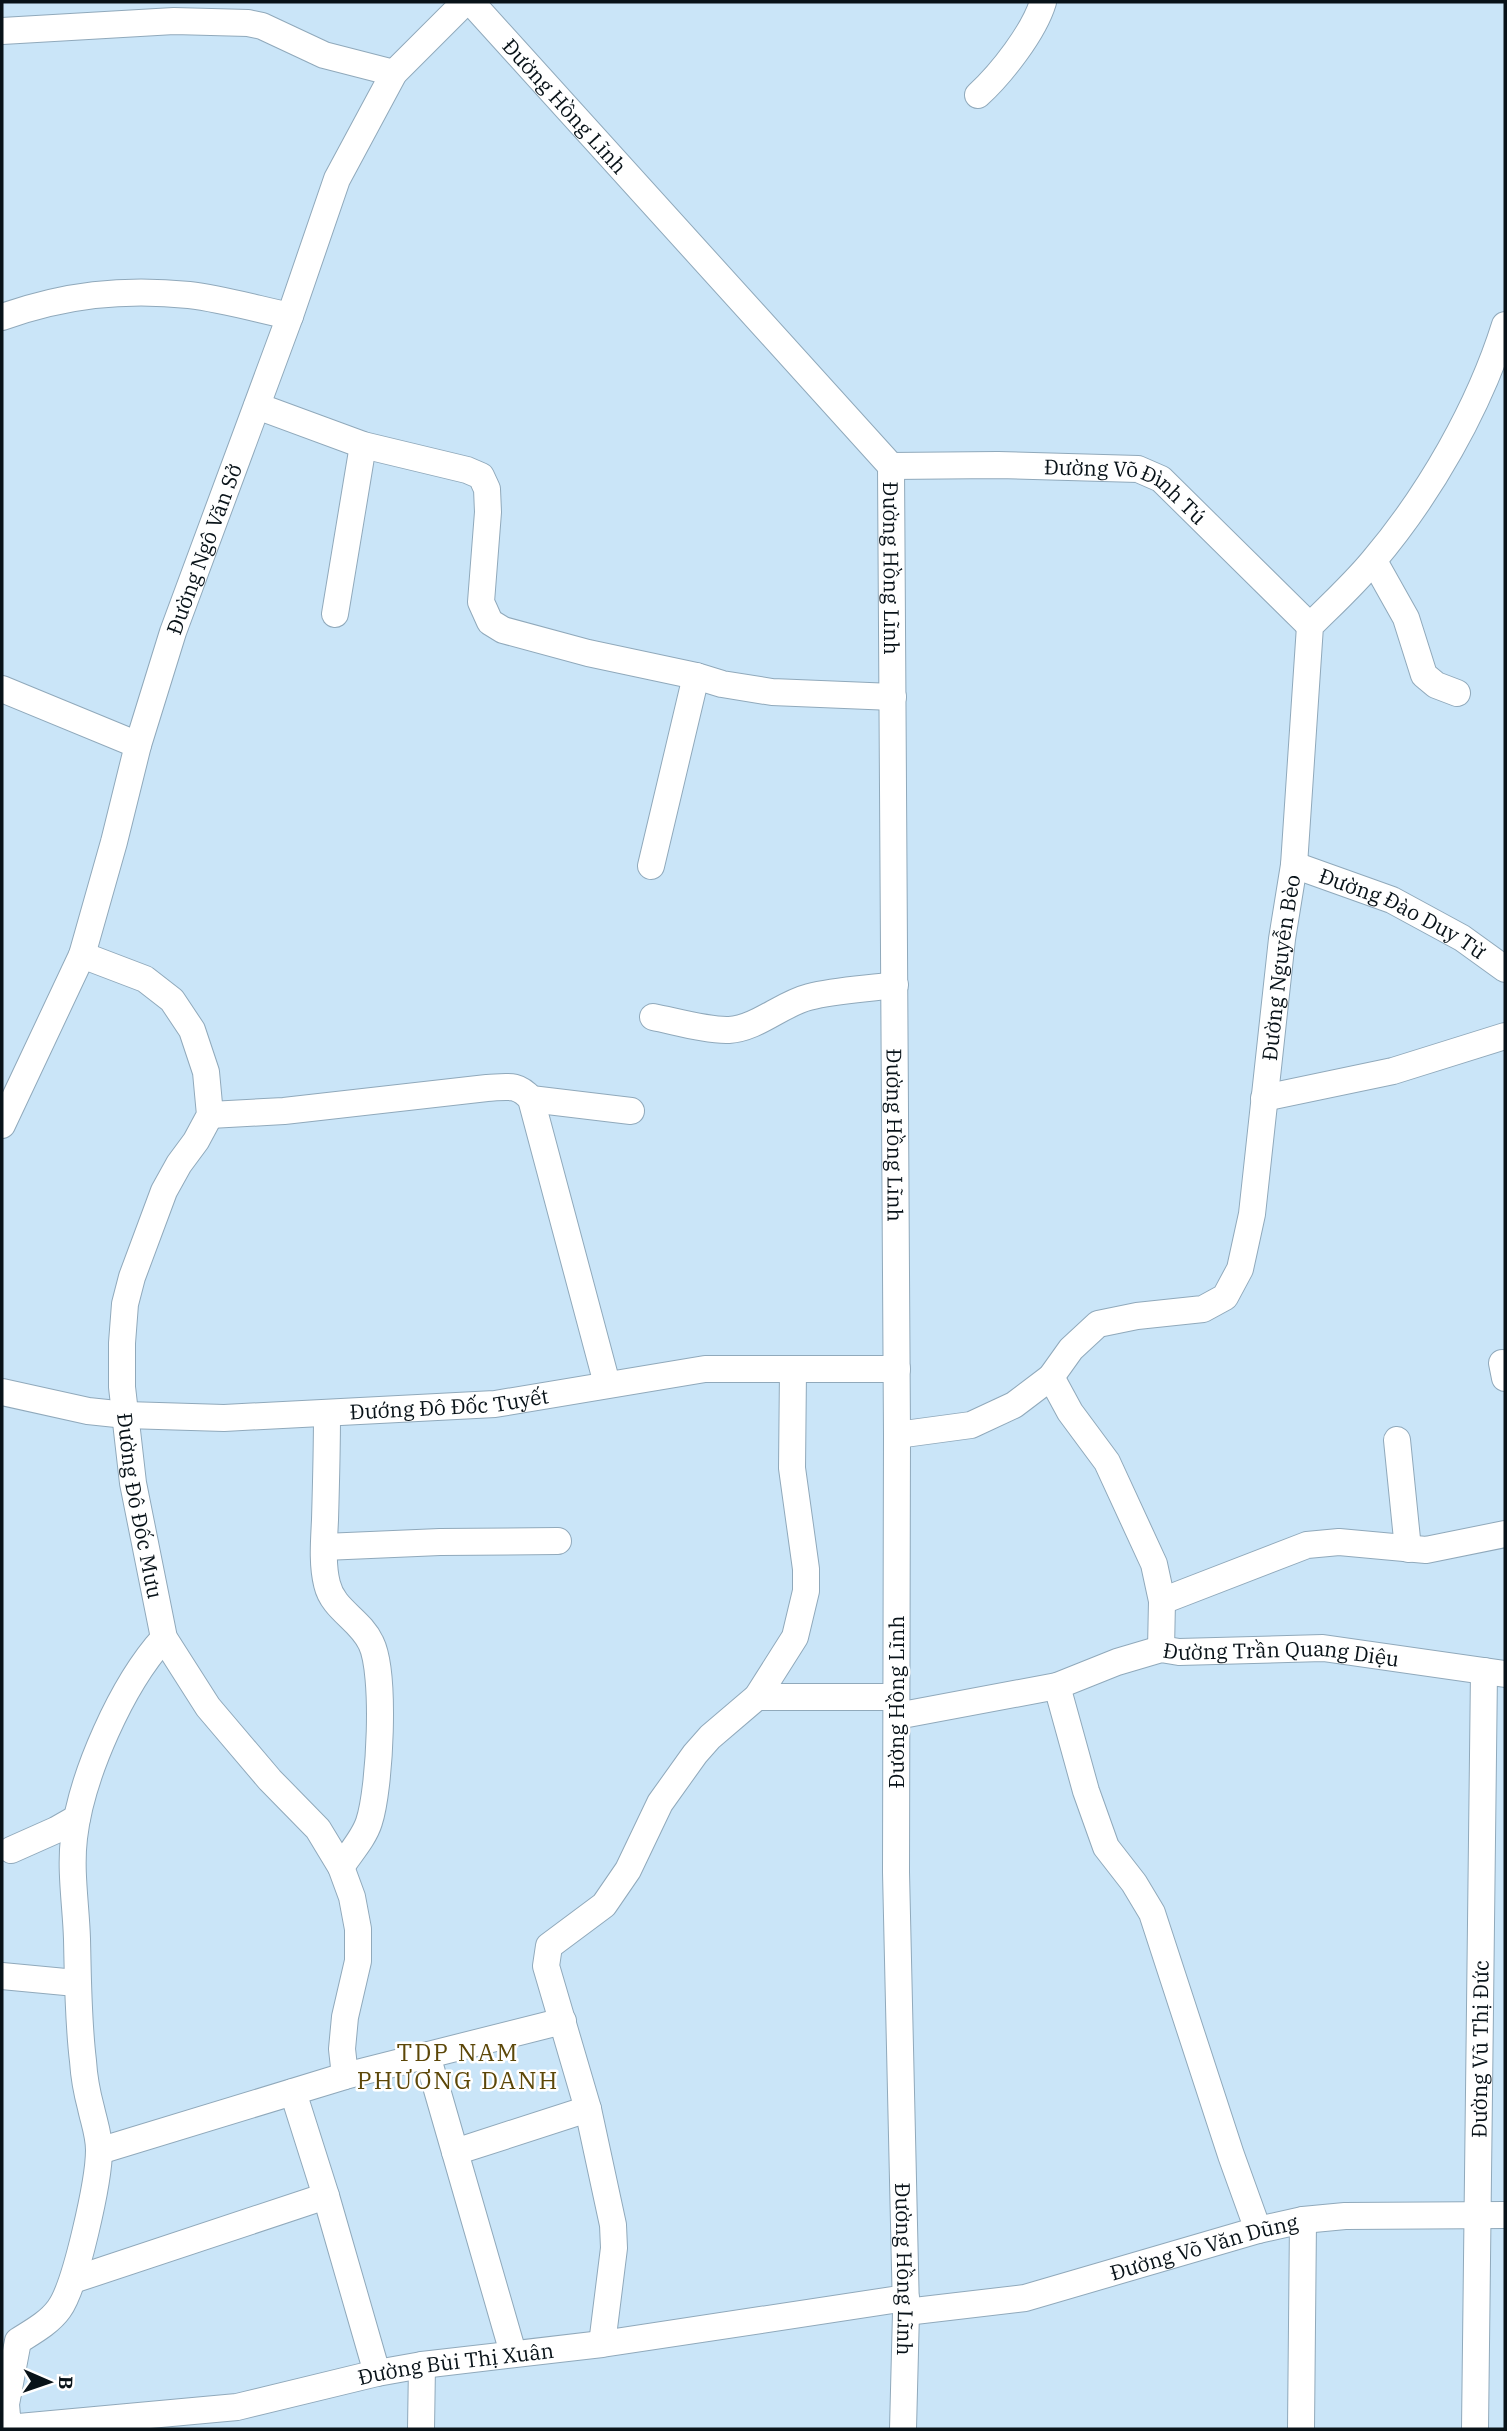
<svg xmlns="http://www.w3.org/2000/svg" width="1507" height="2431" viewBox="0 0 1507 2431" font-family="'IBM Plex Serif',serif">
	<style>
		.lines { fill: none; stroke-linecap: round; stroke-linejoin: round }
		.minor-casing { stroke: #90a9bb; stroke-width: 28 }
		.minor { stroke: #fff; stroke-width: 26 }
		.labels { text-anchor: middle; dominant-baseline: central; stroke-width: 5; stroke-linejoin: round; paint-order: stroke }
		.street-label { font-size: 21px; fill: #081218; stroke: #fff }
		.quarter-label { font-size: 24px; letter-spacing: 2px; fill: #5c4708; stroke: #fff }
	</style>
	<rect width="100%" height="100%" fill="#cae5f8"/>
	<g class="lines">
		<defs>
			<g id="minor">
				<path id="s1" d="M 471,2 L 891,466 L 897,1435 L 896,1872 L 906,2312 L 903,2429"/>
				<path d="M 2,31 L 174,21 L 248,23 L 262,26 L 324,55 L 394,73"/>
				<path d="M 978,95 C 1001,74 1034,32 1043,2"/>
				<path d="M 2,317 C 64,295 123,288 189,295 C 223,299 257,309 290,316"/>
				<path d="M 257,406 L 363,445 L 467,470 L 481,476 L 487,489 L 488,512 L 481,602 L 490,622 L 503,630 L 588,653 L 696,676 L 722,684 L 772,692 L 893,697"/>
				<path id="s2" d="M 891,466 L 998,465 L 1138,469 L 1161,479 L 1310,626"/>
				<path d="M 1374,561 L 1406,618 L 1424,675 L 1436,685 L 1457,693"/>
				<path d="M 335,614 L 363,445"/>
				<path d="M 2,689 L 138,745"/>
				<path id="s3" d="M 1294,865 L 1392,900 L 1462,938 L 1505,969"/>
				<path d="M 651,866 L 696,676"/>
				<path id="s4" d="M 82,955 L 145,979 L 172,1000 L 192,1030 L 206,1072 L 210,1115 L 196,1141 L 179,1164 L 164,1191 L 132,1277 L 125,1304 L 122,1343 L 122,1387 L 133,1483 L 164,1638 L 208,1707 L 270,1780 L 318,1829 L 341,1867 L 352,1897 L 358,1929 L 358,1961 L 345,2017 L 342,2049 L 345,2076"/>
				<path d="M 653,1017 C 674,1021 709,1031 729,1030 C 758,1028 781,1004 809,997 C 836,990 867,989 895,985"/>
				<path d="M 1264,1098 L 1393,1071 L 1505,1036"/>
				<path d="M 531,1099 L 631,1111"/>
				<path d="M 210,1115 L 284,1111 L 487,1088 C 507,1087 517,1083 531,1099 L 607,1384"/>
				<path id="s5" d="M 2,1125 L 82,955 L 114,842 L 138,745 L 173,632 L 290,316 L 337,179 L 394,73 L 465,2"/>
				<path d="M 1502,1363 L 1505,1378"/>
				<path d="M 1051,1377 L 1070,1412 L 1107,1462 L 1154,1564 L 1162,1601 L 1161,1649"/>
				<path id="s6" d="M 2,1392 L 88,1411 L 126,1415 L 224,1418 L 495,1404 L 705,1369 L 897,1369"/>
				<path d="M 327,1414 C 327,1449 326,1485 325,1520 C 324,1541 322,1564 327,1584 C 333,1610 360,1619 371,1643 C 386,1673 380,1789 369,1822 C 364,1838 350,1853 341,1867"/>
				<path id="s7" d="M 897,1435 L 971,1425 L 1014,1405 L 1051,1377 L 1071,1349 L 1098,1324 L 1137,1316 L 1203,1309 L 1225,1297 L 1240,1269 L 1252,1214 L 1282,939 L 1294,865 L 1310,626 C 1331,605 1354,584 1373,561 C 1429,495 1479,408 1505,325"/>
				<path d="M 1397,1440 L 1408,1549"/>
				<path d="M 324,1547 L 440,1542 L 558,1541"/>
				<path d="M 1162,1601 L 1307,1545 L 1339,1542 L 1426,1550 L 1505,1534"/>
				<path id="s8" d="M 164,1638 C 122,1684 81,1776 74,1838 C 70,1871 76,1906 77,1939 C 78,1980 78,2020 83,2061 C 84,2077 87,2093 91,2108 C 94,2122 99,2135 99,2150 C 99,2180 76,2286 59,2309 C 49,2323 32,2332 18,2341 L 6,2404 L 8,2428 L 237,2407 L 377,2373 L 422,2365 L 602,2344 L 906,2298"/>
				<path d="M 1057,1686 L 1086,1791 L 1106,1847 L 1134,1883 L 1152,1913 L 1231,2155 L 1258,2230"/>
				<path d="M 757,1697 L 896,1697"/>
				<path id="s9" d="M 897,1716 L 1057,1686 L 1117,1662 L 1161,1649 L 1179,1652 L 1323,1648 L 1505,1674"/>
				<path d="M 11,1850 L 56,1830 L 77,1818"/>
				<path d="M 2,1976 L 76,1983"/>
				<path d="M 427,2055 L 513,2353"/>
				<path d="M 293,2092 L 326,2196 L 377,2373"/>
				<path d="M 99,2151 L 345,2076 L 563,2021"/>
				<path d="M 455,2152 L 588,2109"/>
				<path d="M 73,2280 L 326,2196"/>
				<path id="s10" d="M 906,2312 L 1025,2298 L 1258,2230 L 1303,2220 L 1345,2216 L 1505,2215"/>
				<path d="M 602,2344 L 614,2248 L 613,2225 L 588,2109 L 546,1966 L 549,1946 L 604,1905 L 628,1870 L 660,1803 L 695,1754 L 710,1737 L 757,1697 L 795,1637 L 806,1591 L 806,1569 L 792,1468 L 793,1370"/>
				<path d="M 421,2429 L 422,2365"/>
				<path d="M 1301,2429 L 1303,2220"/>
				<path id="s11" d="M 1475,2429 L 1484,1671"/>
			</g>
		</defs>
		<use href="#minor" class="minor-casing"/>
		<use href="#minor" class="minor"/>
	</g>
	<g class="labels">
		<g class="street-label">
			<text stroke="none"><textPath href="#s1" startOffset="140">Đường Hồng Lĩnh</textPath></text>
			<text stroke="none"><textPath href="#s2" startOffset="242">Đường Võ Đình Tú</textPath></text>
			<text stroke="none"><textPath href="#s5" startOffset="612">Đường Ngô Văn Sở</textPath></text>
			<text stroke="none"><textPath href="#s1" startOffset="728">Đường Hồng Lĩnh</textPath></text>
			<text stroke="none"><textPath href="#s3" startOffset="119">Đường Đào Duy Từ</textPath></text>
			<text stroke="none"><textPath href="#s7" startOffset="707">Đường Nguyễn Bèo</textPath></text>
			<text stroke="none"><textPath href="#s1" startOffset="1295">Đường Hồng Lĩnh</textPath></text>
			<text stroke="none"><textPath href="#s6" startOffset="450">Đướng Đô Đốc Tuyết</textPath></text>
			<text stroke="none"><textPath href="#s4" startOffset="637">Đường Đô Đốc Mưu</textPath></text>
			<text stroke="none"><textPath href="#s9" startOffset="394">Đường Trần Quang Diệu</textPath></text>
			<text transform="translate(896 1702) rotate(-90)">Đường Hồng Lĩnh</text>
			<text stroke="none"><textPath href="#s11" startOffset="380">Đường Vũ Thị Đức</textPath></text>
			<text stroke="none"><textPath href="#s10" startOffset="306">Đường Võ Văn Dũng</textPath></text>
			<text stroke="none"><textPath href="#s1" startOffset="2429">Đường Hồng Lĩnh</textPath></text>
			<text stroke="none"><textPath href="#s8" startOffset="1295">Đường Bùi Thị Xuân</textPath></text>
		</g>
		<g class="quarter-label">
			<text x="458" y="2052">TDP NAM<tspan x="458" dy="28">PHƯƠNG DANH</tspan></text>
		</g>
	</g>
	<rect width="1507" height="2431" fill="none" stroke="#081218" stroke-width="7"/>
	<g transform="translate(49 2382) rotate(92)" stroke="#ffffff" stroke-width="5" paint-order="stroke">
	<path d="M0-5L12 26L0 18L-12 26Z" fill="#081218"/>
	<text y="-10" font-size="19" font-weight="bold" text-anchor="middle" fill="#081218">B</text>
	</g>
</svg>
